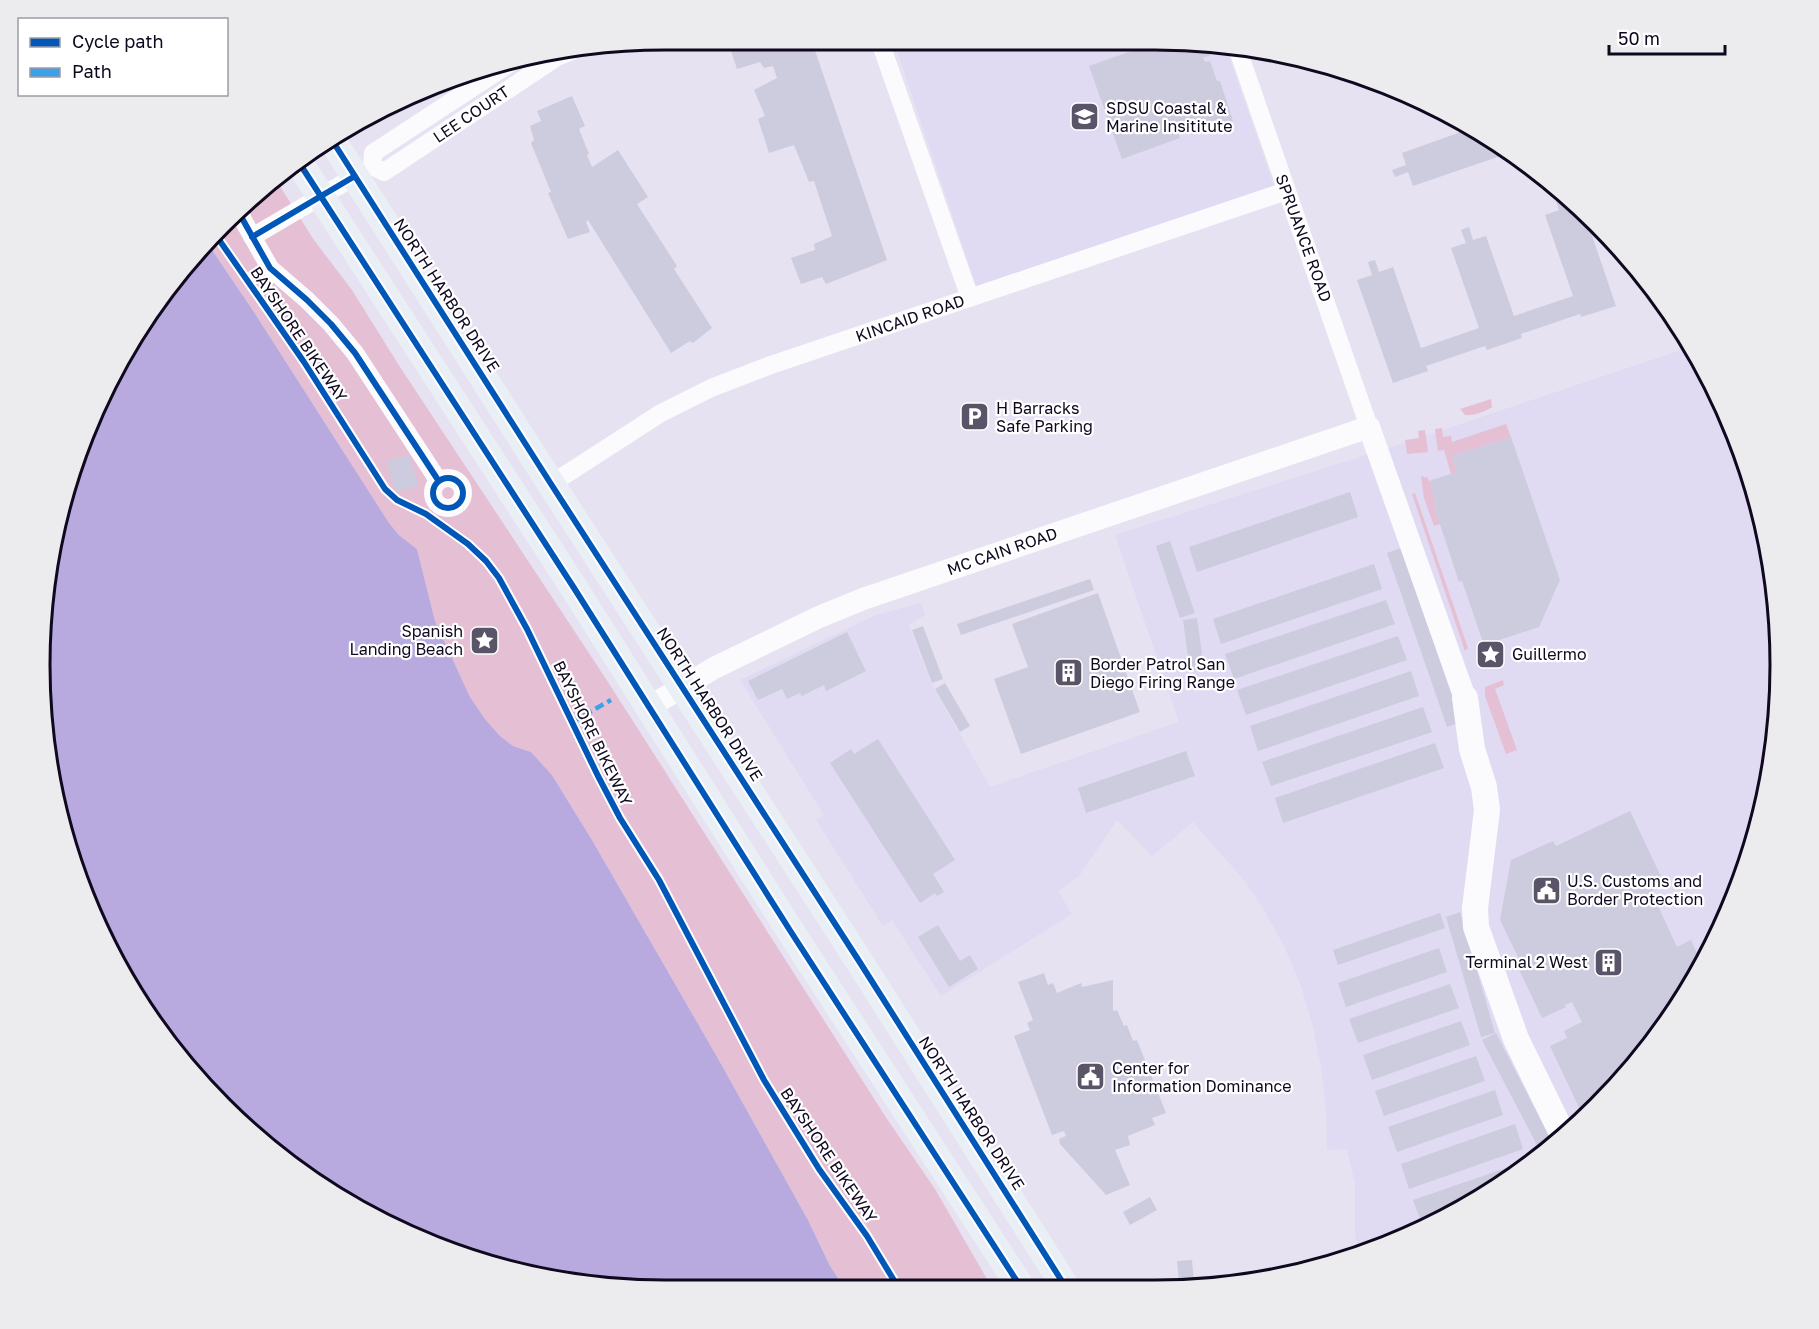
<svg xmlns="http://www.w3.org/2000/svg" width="1819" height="1329" viewBox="0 0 1819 1329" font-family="'Golos Text',sans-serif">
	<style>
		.built { fill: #e0daf3 }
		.green { fill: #e5c0d4 }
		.water { fill: #b8aadf }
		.building { fill: #ccccde }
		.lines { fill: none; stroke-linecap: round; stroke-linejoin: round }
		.minor { stroke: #fbfbfd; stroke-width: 18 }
		.tertiary { stroke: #fbfbfd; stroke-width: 22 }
		.secondary { stroke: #fbfbfd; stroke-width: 26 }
		.primary { stroke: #eaeff5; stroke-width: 28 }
		.quiet { stroke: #3da1ea; stroke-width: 4.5; stroke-dasharray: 9 4.5; stroke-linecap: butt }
		.cycleway-casing { stroke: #fff; stroke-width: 10 }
		.cycleway { stroke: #0057b8; stroke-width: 6 }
		.labels { text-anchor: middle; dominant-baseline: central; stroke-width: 4.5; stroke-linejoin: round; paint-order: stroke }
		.poi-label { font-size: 16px; fill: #0f081f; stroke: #fff; text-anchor: start }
		.street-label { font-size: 16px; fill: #0f081f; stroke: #fff }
		.rim { fill: none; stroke: #0f081f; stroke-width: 3 }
	</style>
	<rect width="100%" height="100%" fill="#e6e2f2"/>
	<path class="built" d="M 893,39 L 1155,39 L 1226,48 L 1274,186 L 977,288 Z
		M 1690,347 L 1715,388 L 1759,502 L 1779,623 L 1775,746 L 1747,865 L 1696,977 L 1625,1077 L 1536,1161 L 1394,1242 L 1360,1251 L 1355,1236 L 1355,1184 L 1347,1149 L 1327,1150 L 1326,1109 L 1321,1067 L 1313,1027 L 1301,986 L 1284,946 L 1264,910 L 1243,879 L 1193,822 L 1152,856 L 1117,820 L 1079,876 L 1058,891 L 1072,914 L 941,996 L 892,920 L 883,926 L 816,820 L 824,815 L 740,680 L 876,615 L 921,603 L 925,615 L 909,625 L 931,683 L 990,787 L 1179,722 L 1115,535 L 1410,441 Z"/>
	<path class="green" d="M 276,180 L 314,240 L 352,290 L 400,367 L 608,682 L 887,1119 L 935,1189 L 991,1286 L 844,1287 L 830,1266 L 808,1220 L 716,1055 L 592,840 L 552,775 L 531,752 L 513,746 L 500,736 L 485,719 L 470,697 L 435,621 L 417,549 L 399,535 L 389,523 L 254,312 L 206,241 Z
		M 1491,399 L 1492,407 C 1485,412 1473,416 1465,415 L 1460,409 Z
		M 1506,424 L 1511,437 L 1452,456 L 1457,472 L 1451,474 L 1444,450 L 1438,451 L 1435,429 L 1442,428 L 1443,437 L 1451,436 L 1452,442 Z
		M 1425,430 L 1428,452 L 1407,454 L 1405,440 L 1419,438 L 1418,431 Z
		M 1421,476 L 1428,478 L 1436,502 L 1433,503 L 1440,524 L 1434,526 L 1424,498 Z
		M 1415,493 L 1468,648 L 1465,651 L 1412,494 Z
		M 1503,680 L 1504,685 L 1495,689 L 1517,750 L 1506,754 L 1485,696 L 1485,687 Z"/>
	<path class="water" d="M 206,241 L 254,312 L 389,523 L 399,535 L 417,549 L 435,621 L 470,697 L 485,719 L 500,736 L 513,746 L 531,752 L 552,775 L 592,840 L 716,1055 L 808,1220 L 830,1266 L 844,1287 L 623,1289 L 502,1269 L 388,1225 L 252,1135 L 168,1046 L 86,904 L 44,746 L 44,583 L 60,502 L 103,388 L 194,252 Z"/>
	<path class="building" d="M 727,39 L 811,39 L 887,260 L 826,284 L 822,277 L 801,284 L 791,258 L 815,250 L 814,244 L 832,236 L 814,181 L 809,182 L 794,145 L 769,153 L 758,119 L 765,116 L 754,90 L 777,78 L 773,66 L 764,68 L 760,62 L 737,69 Z
		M 1163,40 L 1167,51 L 1170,50 L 1167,41 L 1206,46 L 1211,55 L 1203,58 L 1205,62 L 1210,61 L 1217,81 L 1220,81 L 1233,121 L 1192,135 L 1189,128 L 1178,132 L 1180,138 L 1122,159 L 1089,66 Z
		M 572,96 L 585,126 L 579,129 L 589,154 L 587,155 L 592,167 L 618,150 L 648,197 L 637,204 L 677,266 L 674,269 L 712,328 L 693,343 L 690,341 L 671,353 L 588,220 L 586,222 L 590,232 L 568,239 L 548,193 L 551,192 L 531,143 L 534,140 L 530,126 L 541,121 L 537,111 Z
		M 1472,128 L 1502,144 L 1512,152 L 1413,186 L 1408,172 L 1395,177 L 1392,170 L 1406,165 L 1402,153 Z
		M 1562,196 L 1566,208 L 1576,204 L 1584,212 L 1616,306 L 1581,317 L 1580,314 L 1521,334 L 1522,338 L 1487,350 L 1485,346 L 1426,366 L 1428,371 L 1393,383 L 1357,280 L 1372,275 L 1368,262 L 1375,260 L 1379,272 L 1393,267 L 1421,348 L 1479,328 L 1451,248 L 1466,243 L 1461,230 L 1469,227 L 1473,240 L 1486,236 L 1514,316 L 1573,296 L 1545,215 L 1559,210 L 1555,198 Z
		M 1511,437 L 1560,580 L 1539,627 L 1484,645 L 1462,581 L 1459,582 L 1433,503 L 1436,502 L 1429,481 L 1457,472 L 1452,456 Z
		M 409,455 L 419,486 L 396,492 L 386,461 Z
		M 1350,492 L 1358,517 L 1197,572 L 1189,547 Z
		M 1170,541 L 1195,613 L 1180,618 L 1156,546 Z
		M 1401,548 L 1461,722 L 1447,727 L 1387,553 Z
		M 1374,564 L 1382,589 L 1221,644 L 1213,619 Z
		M 1090,579 L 1094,590 L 961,635 L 957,624 Z
		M 1098,593 L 1140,712 L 1021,754 L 994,679 L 1028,667 L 1012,624 Z
		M 1386,600 L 1395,624 L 1234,679 L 1225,654 Z
		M 1197,618 L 1204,669 L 1190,671 L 1183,620 Z
		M 923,626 L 943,679 L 932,683 L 912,630 Z
		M 847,632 L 866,671 L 826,691 L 824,685 L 802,696 L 800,693 L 787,699 L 782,689 L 758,700 L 748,681 Z
		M 1398,636 L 1407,660 L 1246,715 L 1237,690 Z
		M 1411,671 L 1419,696 L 1258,751 L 1250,726 Z
		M 945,683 L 970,726 L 960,732 L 935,689 Z
		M 1423,707 L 1432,732 L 1271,786 L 1262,762 Z
		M 878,739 L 955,860 L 933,874 L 944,892 L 937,896 L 935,893 L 920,903 L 830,763 L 851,749 L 854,754 Z
		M 1435,743 L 1444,768 L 1283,823 L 1275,798 Z
		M 1186,751 L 1195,776 L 1086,813 L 1078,788 Z
		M 1630,811 L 1665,885 L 1651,891 L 1677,947 L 1691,940 L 1702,964 L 1696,977 L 1625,1077 L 1583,1116 L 1550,1046 L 1567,1038 L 1564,1031 L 1582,1022 L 1572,1002 L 1565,1005 L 1566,1007 L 1542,1018 L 1515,961 L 1519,959 L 1500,920 L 1511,860 L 1553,841 L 1556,846 Z
		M 1460,912 L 1495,1033 L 1481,1037 L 1446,917 Z
		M 1440,913 L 1445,928 L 1338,965 L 1333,950 Z
		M 938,925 L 960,961 L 970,955 L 978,969 L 949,987 L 918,937 Z
		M 1439,948 L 1447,972 L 1346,1007 L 1338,983 Z
		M 1044,973 L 1048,985 L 1053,983 L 1057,993 L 1081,983 L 1082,987 L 1113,980 L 1113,1011 L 1117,1010 L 1124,1026 L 1127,1025 L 1133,1041 L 1137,1040 L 1166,1113 L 1152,1118 L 1155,1125 L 1128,1136 L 1130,1145 L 1115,1150 L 1130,1185 L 1106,1195 L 1060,1144 L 1059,1139 L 1066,1136 L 1064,1131 L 1052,1135 L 1014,1036 L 1030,1030 L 1027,1023 L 1033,1020 L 1018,982 Z
		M 1450,984 L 1459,1008 L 1358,1043 L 1349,1019 Z
		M 1461,1021 L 1470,1045 L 1372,1080 L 1363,1055 Z
		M 1496,1033 L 1550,1138 L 1537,1145 L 1482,1040 Z
		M 1476,1056 L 1485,1081 L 1384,1116 L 1375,1091 Z
		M 1495,1090 L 1503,1115 L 1397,1152 L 1388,1127 Z
		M 1515,1124 L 1523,1149 L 1409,1189 L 1401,1164 Z
		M 1550,1141 L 1552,1145 L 1540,1157 L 1536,1147 Z
		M 1530,1160 L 1531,1163 L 1422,1225 L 1413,1200 Z
		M 1150,1197 L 1157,1210 L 1130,1225 L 1123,1212 Z
		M 1192,1260 L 1194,1282 L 1179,1283 L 1177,1261 Z"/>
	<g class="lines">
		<path class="minor" d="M 879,39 L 970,298
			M 1238,50 L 1369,427
			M 372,166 L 384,172 L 557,57 L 572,51
			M 372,166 L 373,153 L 518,58
			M 240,212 L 243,220 L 270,268 L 307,300 L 331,324 L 355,353 L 438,480
			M 252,237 L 364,171
			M433 493a15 15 0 1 1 30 0a15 15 0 1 1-30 0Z
			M 551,484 L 661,413 L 711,388 L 771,365 L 1286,191"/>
		<path class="tertiary" d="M 649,707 L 714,668 L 819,617 L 863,599 L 1369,427 L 1465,698"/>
		<path class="secondary" d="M 1465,698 L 1472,749 L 1484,787 L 1487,810 L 1475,908 L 1476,927 L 1516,1039 L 1563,1135"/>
		<path class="primary" d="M 330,137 L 551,484 L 859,961 L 1065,1286
			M 298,161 L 574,588 L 791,932 L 1020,1286"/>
		<path class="quiet" d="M 572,722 L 611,700"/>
		<defs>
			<path id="cycleway" d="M 330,137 L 551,484 L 859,961 L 1065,1286
				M 298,161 L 574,588 L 791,932 L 1020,1286
				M 240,212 L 243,220 L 270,268 L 307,300 L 331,324 L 355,353 L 438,480
				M 215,234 L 304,362 L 385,489 L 397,500 L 426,514 L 468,544 L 486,561 L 499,578 L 527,629 L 598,776 L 620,818 L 659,880 L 764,1080 L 819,1169 L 867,1236 L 898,1287
				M 252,237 L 355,176
				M433 493a15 15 0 1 1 30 0a15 15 0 1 1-30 0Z"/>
		</defs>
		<use href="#cycleway" class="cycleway-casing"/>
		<use href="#cycleway" class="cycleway"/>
	</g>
	<defs>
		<symbol id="university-square" viewBox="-11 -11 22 22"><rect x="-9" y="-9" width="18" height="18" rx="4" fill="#5a5469" stroke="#fff"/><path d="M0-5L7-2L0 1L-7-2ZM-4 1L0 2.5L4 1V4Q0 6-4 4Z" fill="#fff"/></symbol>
		<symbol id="parking-square" viewBox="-11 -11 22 22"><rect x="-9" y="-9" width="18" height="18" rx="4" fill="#5a5469" stroke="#fff"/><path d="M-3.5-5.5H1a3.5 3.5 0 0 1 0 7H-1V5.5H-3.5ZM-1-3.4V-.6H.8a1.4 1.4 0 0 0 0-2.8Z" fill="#fff"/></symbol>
		<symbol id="sight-square" viewBox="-11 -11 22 22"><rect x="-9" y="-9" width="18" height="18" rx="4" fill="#5a5469" stroke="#fff"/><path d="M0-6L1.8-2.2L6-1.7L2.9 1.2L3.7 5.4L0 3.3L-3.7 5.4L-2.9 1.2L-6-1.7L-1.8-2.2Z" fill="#fff"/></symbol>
		<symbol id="building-square" viewBox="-11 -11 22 22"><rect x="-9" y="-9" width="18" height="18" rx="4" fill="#5a5469" stroke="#fff"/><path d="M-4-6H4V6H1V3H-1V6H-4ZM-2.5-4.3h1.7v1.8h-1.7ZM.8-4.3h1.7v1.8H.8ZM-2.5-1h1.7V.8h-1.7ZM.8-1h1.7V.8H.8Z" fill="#fff"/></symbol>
		<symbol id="civic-square" viewBox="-11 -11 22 22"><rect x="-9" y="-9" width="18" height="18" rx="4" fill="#5a5469" stroke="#fff"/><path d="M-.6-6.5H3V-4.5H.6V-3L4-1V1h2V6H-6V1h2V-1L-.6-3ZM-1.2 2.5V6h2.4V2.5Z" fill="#fff"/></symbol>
	</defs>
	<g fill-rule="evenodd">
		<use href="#university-square" x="1068" y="100" width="33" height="33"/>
		<use href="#parking-square" x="958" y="400" width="33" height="33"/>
		<use href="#sight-square" x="468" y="624" width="33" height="33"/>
		<use href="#sight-square" x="1474" y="638" width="33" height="33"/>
		<use href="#building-square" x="1052" y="656" width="33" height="33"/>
		<use href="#civic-square" x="1530" y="874" width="33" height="33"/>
		<use href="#building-square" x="1592" y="946" width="33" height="33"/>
		<use href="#civic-square" x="1074" y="1060" width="33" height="33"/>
	</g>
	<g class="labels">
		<g class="poi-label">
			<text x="1106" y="108">SDSU Coastal &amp;<tspan x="1106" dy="18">Marine Insititute</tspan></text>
			<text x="996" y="408">H Barracks<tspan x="996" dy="18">Safe Parking</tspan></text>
			<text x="463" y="631" text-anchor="end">Spanish<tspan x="463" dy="18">Landing Beach</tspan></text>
			<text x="1512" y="654">Guillermo</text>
			<text x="1090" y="664">Border Patrol San<tspan x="1090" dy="18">Diego Firing Range</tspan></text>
			<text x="1567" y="881">U.S. Customs and<tspan x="1567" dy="18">Border Protection</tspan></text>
			<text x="1588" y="962" text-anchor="end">Terminal 2 West</text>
			<text x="1112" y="1068">Center for<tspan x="1112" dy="18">Information Dominance</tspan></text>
		</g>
		<g class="street-label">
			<text transform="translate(471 114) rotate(-34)">LEE COURT</text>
			<text transform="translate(1304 238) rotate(70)">SPRUANCE ROAD</text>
			<text transform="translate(447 295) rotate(57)">NORTH HARBOR DRIVE</text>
			<text transform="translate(910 318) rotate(-19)">KINCAID ROAD</text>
			<text transform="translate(299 334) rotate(56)">BAYSHORE BIKEWAY</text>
			<text transform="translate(1002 551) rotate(-19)">MC CAIN ROAD</text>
			<text transform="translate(710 704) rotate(57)">NORTH HARBOR DRIVE</text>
			<text transform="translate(593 733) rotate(64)">BAYSHORE BIKEWAY</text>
			<text transform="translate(972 1113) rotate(57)">NORTH HARBOR DRIVE</text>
			<text transform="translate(829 1155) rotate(56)">BAYSHORE BIKEWAY</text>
		</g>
	</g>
	<path d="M0 0H1819V1329H0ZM665 50H1155A615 615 0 0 1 1770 665V665A615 615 0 0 1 1155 1280H665A615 615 0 0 1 50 665V665A615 615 0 0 1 665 50Z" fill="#ecebed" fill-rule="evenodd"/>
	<path class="rim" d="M665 50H1155A615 615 0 0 1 1770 665V665A615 615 0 0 1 1155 1280H665A615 615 0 0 1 50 665V665A615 615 0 0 1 665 50Z"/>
	<rect x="18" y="18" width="210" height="78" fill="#ffffff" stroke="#9f9ca5" stroke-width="1.5"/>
	<rect x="30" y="38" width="30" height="9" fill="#0057b8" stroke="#9f9ca5" stroke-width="1.5"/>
	<text x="72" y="48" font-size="18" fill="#0f081f">Cycle path</text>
	<rect x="30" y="68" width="30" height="9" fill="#3da1ea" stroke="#9f9ca5" stroke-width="1.5"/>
	<text x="72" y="78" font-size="18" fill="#0f081f">Path</text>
	<path d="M1609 45v9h116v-9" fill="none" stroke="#0f081f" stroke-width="3"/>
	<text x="1618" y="45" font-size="18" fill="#0f081f" stroke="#ffffff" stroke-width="4.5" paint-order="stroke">50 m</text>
</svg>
